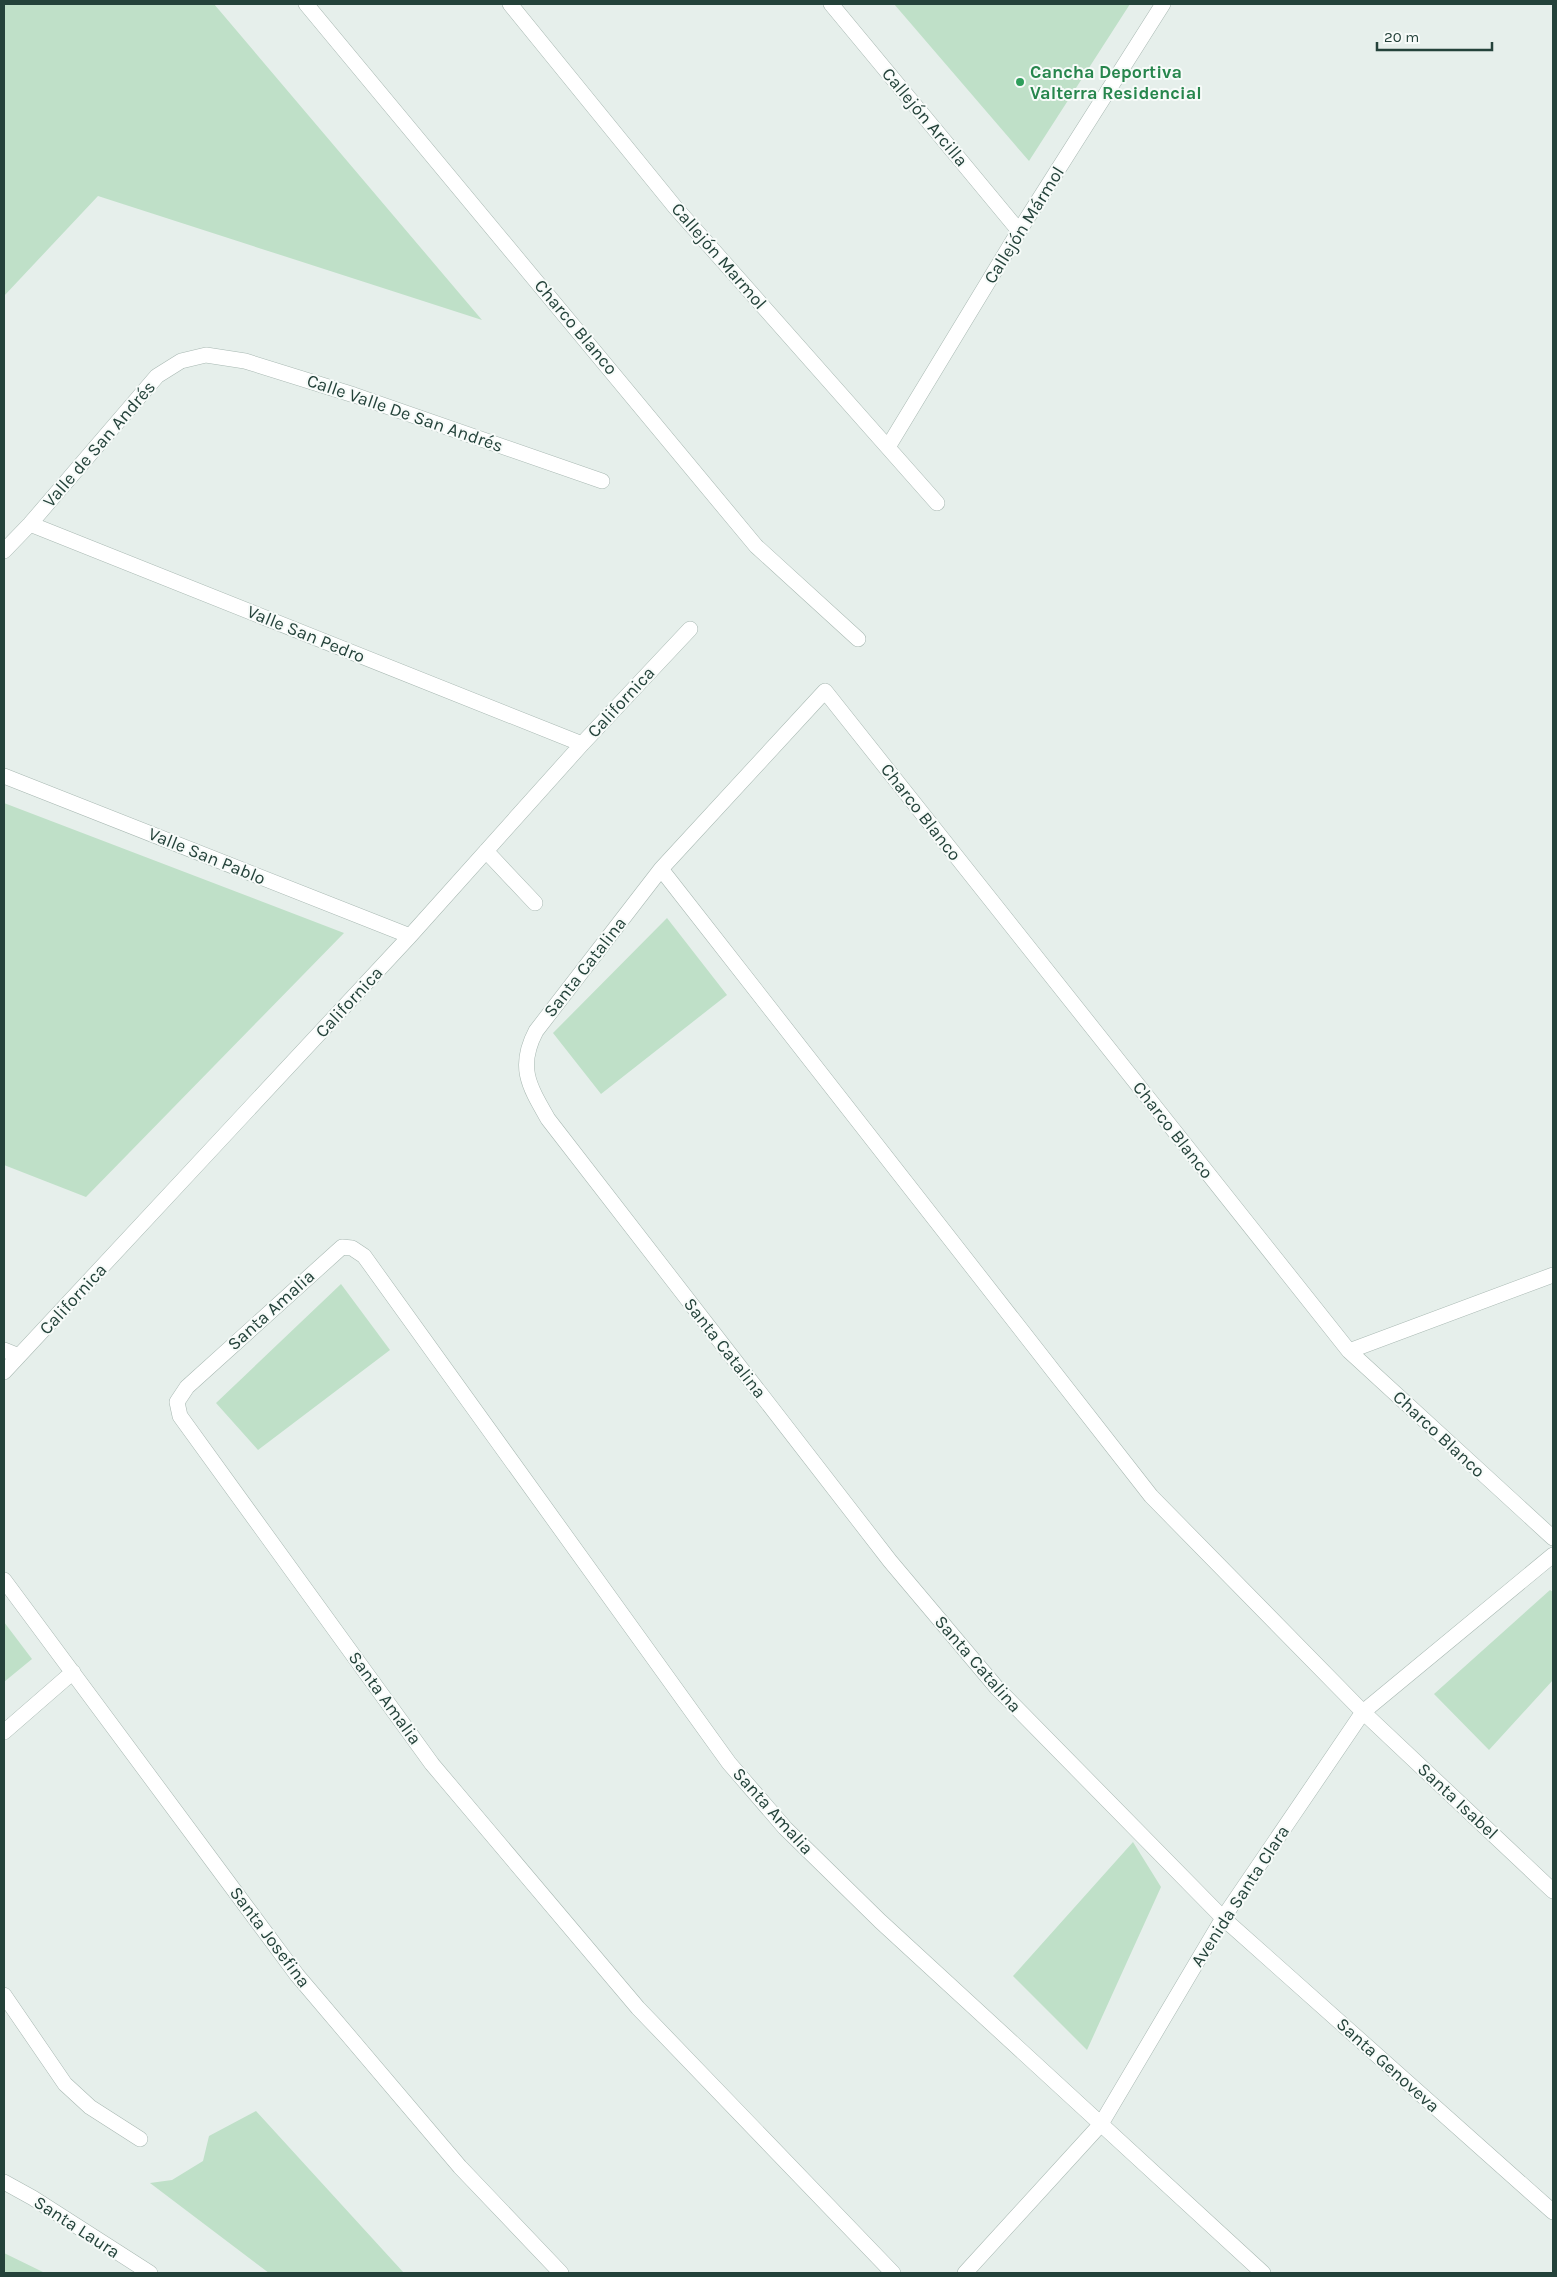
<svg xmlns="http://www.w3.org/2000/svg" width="1557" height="2277" viewBox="0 0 1557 2277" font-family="Karla,sans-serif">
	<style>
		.green { fill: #bfe0c8 }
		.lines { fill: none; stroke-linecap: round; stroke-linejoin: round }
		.street-casing { stroke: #a8b8b2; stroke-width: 16 }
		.street { stroke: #fff; stroke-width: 15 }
		.leisure-dot { fill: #2e9e5b; stroke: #f7fbf9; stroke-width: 2 }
		.labels { text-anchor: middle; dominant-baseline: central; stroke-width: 4; stroke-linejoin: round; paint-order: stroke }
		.leisure-label { font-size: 18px; font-weight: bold; fill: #27864d; stroke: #f7fbf9; text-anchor: start }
		.street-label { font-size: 18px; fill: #24423a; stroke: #f7fbf9 }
	</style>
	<rect width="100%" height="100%" fill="#e6efeb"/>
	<path class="green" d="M 4,4 L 214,4 L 482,320 L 98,196 L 4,296 Z
		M 894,4 L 1130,4 L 1029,161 Z
		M 4,803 L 344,933 L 86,1197 L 4,1165 Z
		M 667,918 L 727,995 L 601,1094 L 553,1033 Z
		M 341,1284 L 390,1350 L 258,1450 L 216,1403 Z
		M 1550,1590 L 1553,1592 L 1553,1680 L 1489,1750 L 1434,1694 Z
		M 4,1622 L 32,1659 L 4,1682 Z
		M 1133,1842 L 1161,1887 L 1087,2050 L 1013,1976 Z
		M 256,2111 L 404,2273 L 269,2273 L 150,2183 L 172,2180 L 203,2161 L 209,2136 Z
		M 4,2253 L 45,2273 L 4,2273 Z"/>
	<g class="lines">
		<defs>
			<path id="street" d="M 306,4 L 756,546 L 858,639
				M 510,4 L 675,207 L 937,503
				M 831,4 L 1019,231
				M 888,447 L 1019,231 L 1163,4
				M 30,524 L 582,744
				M 4,551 L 30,524 L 157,376 L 181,361 L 206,355 L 245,361 L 354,395 L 602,481
				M 4,776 L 410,936
				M 486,851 L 535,903
				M 661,869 L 1151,1496 L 1363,1712 L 1553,1891
				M 4,1350 L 19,1356
				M 1349,1351 L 1553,1275
				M 4,1372 L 410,936 L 582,744 L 690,629
				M 1553,1538 L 1349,1351 L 825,691 L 661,869 L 536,1031 C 517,1067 529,1086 548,1119 L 890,1561 L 997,1688 L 1223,1918 L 1553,2212
				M 4,1580 L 297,1975 L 460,2167 L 561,2273
				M 4,1732 L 73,1672
				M 4,1995 L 65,2084 L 90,2107 L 140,2139
				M 4,2182 L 33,2198 L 150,2273
				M 893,2273 L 638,2008 L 432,1764 L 180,1416 L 177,1402 L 187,1387 L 342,1247 L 352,1248 L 364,1256 L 729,1763 L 785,1828 L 880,1921 L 1263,2273
				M 965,2273 L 1101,2124 L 1223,1918 L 1363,1712 L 1553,1555"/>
		</defs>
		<use href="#street" class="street-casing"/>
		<use href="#street" class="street"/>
	</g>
	<circle class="leisure-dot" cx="1020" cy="82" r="5"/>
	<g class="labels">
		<g class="leisure-label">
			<text x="1030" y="72">Cancha Deportiva<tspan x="1030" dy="21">Valterra Residencial</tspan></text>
		</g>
		<g class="street-label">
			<text transform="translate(925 117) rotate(50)">Callejón Arcilla</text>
			<text transform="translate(1024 225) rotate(-58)">Callejón Mármol</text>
			<text transform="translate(719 256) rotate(49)">Callejón Marmol</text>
			<text transform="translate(576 327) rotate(50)">Charco Blanco</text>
			<text transform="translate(405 413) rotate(19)">Calle Valle De San Andrés</text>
			<text transform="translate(99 444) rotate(-49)">Valle de San Andrés</text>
			<text transform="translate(306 634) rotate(22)">Valle San Pedro</text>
			<text transform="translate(621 702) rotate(-47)">Californica</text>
			<text transform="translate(921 812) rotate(52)">Charco Blanco</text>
			<text transform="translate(207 856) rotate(22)">Valle San Pablo</text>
			<text transform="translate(585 967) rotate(-52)">Santa Catalina</text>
			<text transform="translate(349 1002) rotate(-47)">Californica</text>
			<text transform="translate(1173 1130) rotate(52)">Charco Blanco</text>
			<text transform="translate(73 1299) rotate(-47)">Californica</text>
			<text transform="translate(271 1310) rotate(-42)">Santa Amalia</text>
			<text transform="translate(725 1348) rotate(52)">Santa Catalina</text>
			<text transform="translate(1439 1434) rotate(43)">Charco Blanco</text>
			<text transform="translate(978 1664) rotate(49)">Santa Catalina</text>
			<text transform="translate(385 1698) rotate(54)">Santa Amalia</text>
			<text transform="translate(1458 1801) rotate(43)">Santa Isabel</text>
			<text transform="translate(773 1811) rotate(48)">Santa Amalia</text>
			<text transform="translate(1240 1896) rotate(-57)">Avenida Santa Clara</text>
			<text transform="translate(270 1937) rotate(53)">Santa Josefina</text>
			<text transform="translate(1388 2065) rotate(42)">Santa Genoveva</text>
			<text transform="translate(77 2227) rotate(33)">Santa Laura</text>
		</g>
	</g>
	<rect width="1557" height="2277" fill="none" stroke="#24423a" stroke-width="10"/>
	<path d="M1377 42v8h115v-8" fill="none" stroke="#24423a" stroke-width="2.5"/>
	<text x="1384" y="42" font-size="15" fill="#24423a" stroke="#f7fbf9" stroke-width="4" paint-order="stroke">20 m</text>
</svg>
